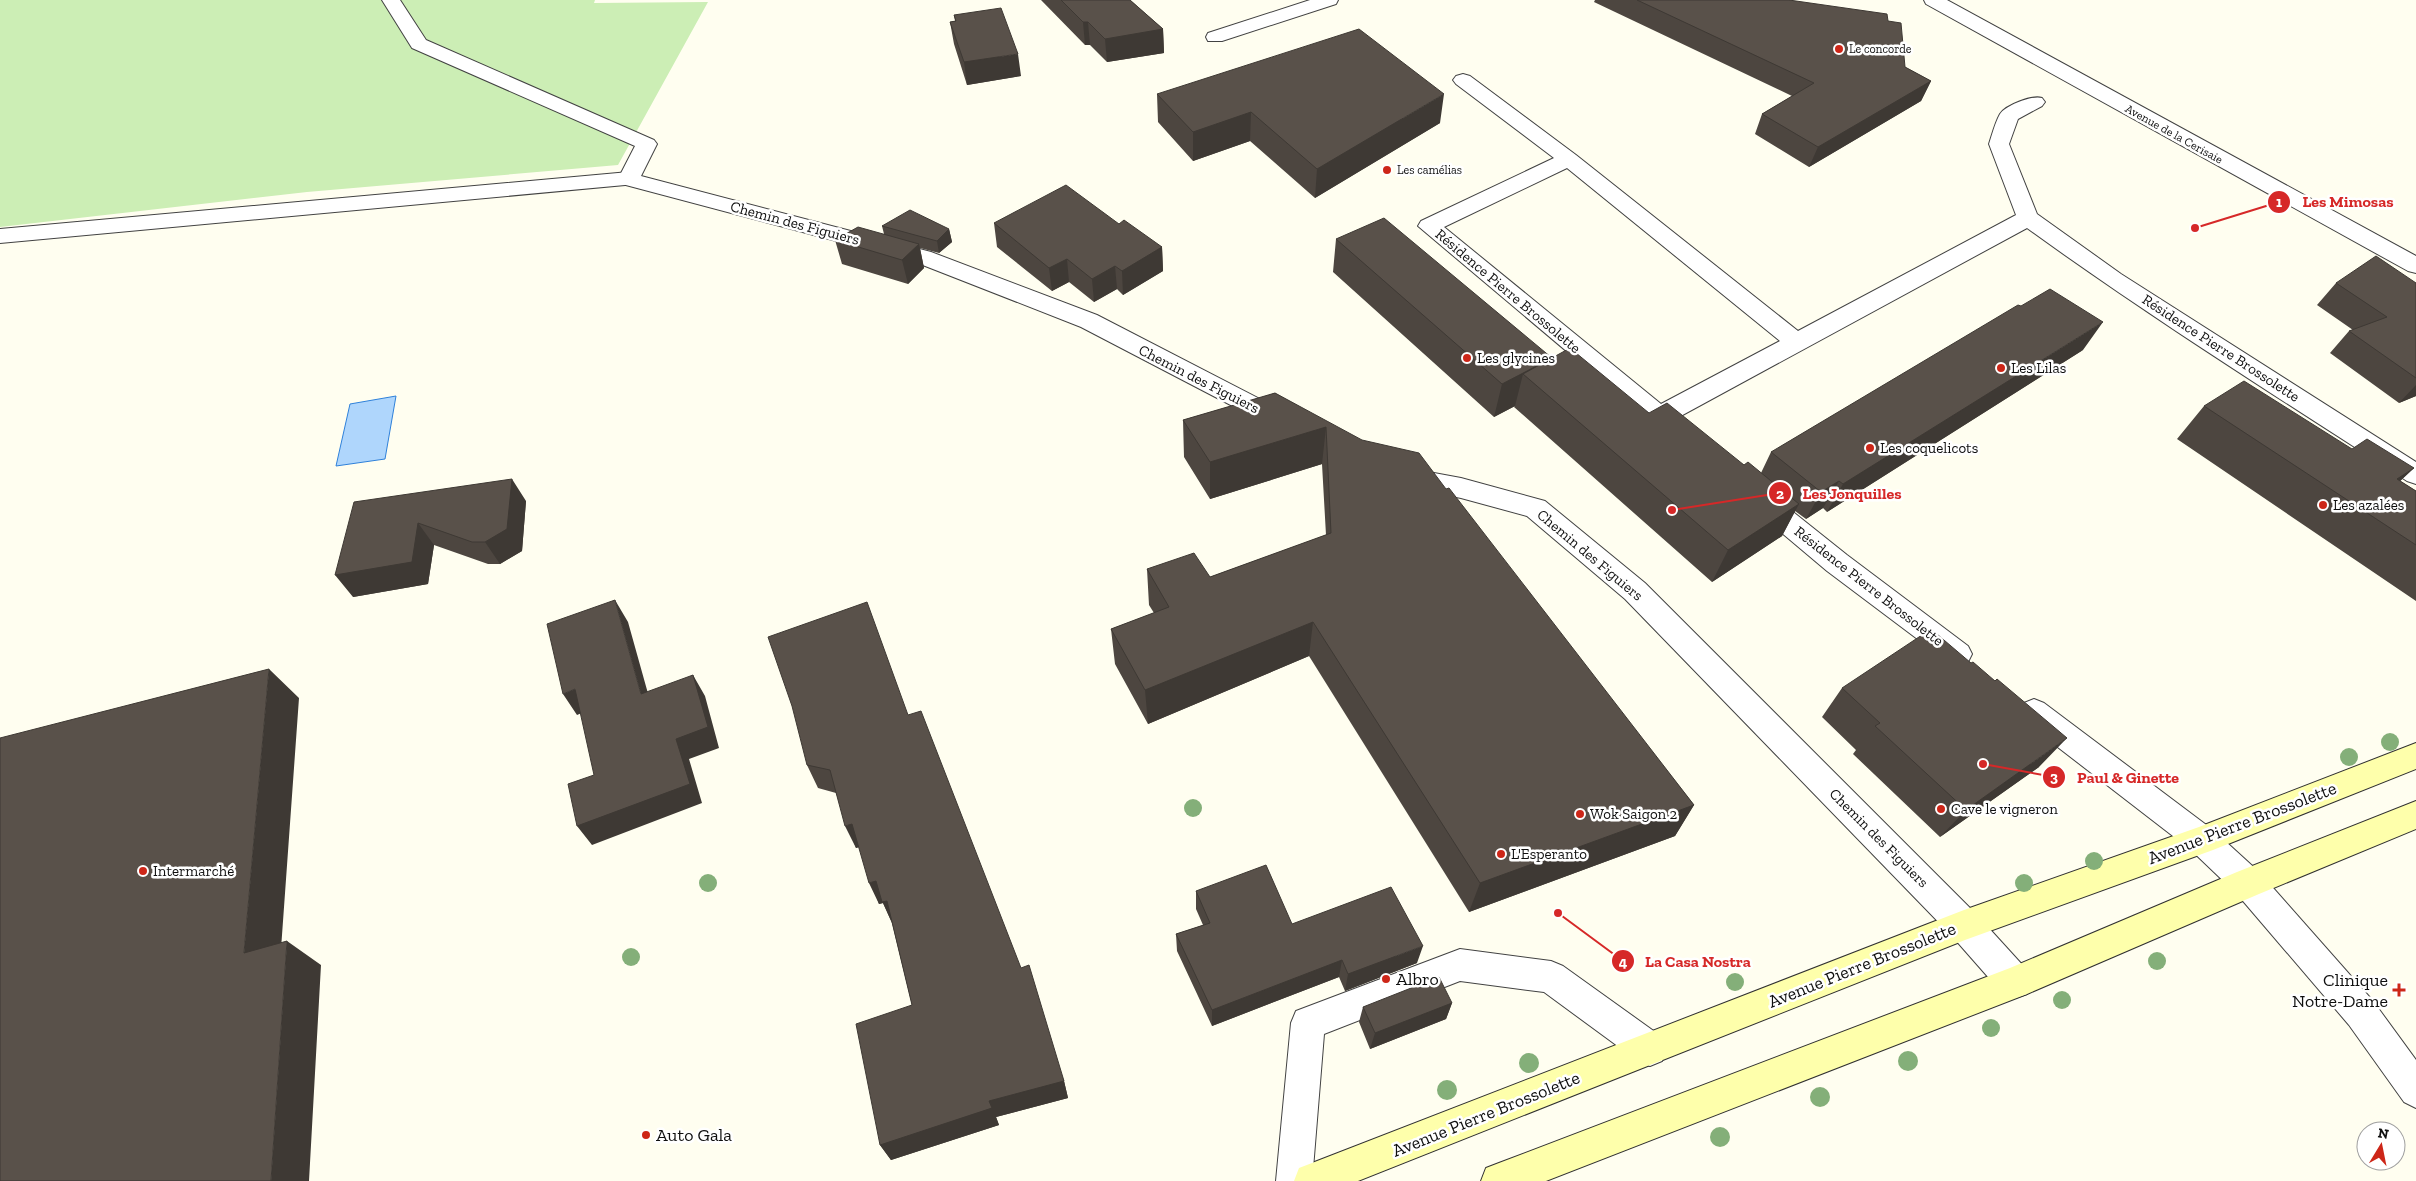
<svg xmlns="http://www.w3.org/2000/svg" width="2416" height="1181" viewBox="0 0 2416 1181" font-family="'Zilla Slab',serif">
	<style>
		.green { fill: #cceeb5 }
		.water { fill: #afd6fc; stroke: #2f81da }
		.lines { fill: none; stroke-linecap: round; stroke-linejoin: round }
		.lane-casing { stroke: #424242; stroke-width: 2 }
		.street-casing { stroke: #424242; stroke-width: 2 }
		.secondary-casing { stroke: #313131; stroke-width: 2 }
		.lane { fill: #fff; fill-rule: evenodd }
		.street { fill: #fff; fill-rule: evenodd }
		.secondary { fill: #feffab; fill-rule: evenodd }
		.tree { fill: #84af79 }
		.wall { fill: #4d4640 }
		.shaded-wall { fill: #3e3934 }
		.building { fill: #59514a; stroke: #3e3934 }
		.poi-dot { fill: #cd2618; stroke: #fff; stroke-width: 2 }
		.labels { text-anchor: middle; dominant-baseline: central; stroke-width: 5; stroke-linejoin: round; paint-order: stroke }
		.far-poi-label { font-size: 12px; fill: #0f0f0f; stroke: #fff; text-anchor: start }
		.far-street-label { font-size: 12px; fill: #0f0f0f; stroke: #fff }
		.street-label { font-size: 15px; fill: #0f0f0f; stroke: #fff }
		.poi-label { font-size: 15px; fill: #0f0f0f; stroke: #fff; text-anchor: start }
		.near-street-label { font-size: 18px; fill: #0f0f0f; stroke: #fff }
		.near-poi-label { font-size: 18px; fill: #0f0f0f; stroke: #fff; text-anchor: start }
		.leader { fill: none; stroke: #d62828; stroke-width: 2 }
		.callout-dot { fill: #d62828; stroke: #fff; stroke-width: 2 }
		.mark-label { font-size: 15px; text-anchor: middle; font-weight: bold; fill: #fff }
		.callout-label { font-size: 16px; text-anchor: middle; font-weight: bold; fill: #d62828; stroke: #fff; stroke-width: 5; stroke-linejoin: round; paint-order: stroke }
	</style>
	<rect width="100%" height="100%" fill="#fffef0"/>
	<path class="green" d="M 0,0 L 595,0 L 594,3 L 708,2 L 618,165 L 307,192 L 0,227 Z"/>
	<path class="water" d="M 396,396 L 385,459 L 336,466 L 350,404 Z"/>
	<g class="lines">
		<defs>
			<path id="lane" d="M 1463,74 L 1470,76 L 1576,155 L 1798,331 L 2016,215 L 1989,144 C 1992,135 1995,123 2000,114 C 2006,105 2032,95 2042,98 L 2045,102 L 2042,106 L 2018,119 L 2009,144 L 2037,214 L 2121,274 L 2416,462 L 2416,484 L 2407,481 C 2279,398 2150,317 2027,228 L 1677,418 L 1691,429 L 1695,435 L 1691,441 L 1682,444 L 1673,441 L 1418,226 L 1421,221 L 1554,158 L 1456,84 L 1453,80 L 1456,76 ZM 1567,168 L 1780,341 L 1661,404 L 1444,227 Z
				M 629,172 L 636,174 L 640,179 L 636,184 L 0,243 L 0,229 Z
				M 1759,489 L 1768,492 L 1847,555 L 1968,646 L 1972,654 L 1968,662 L 1958,666 L 1948,662 L 1827,571 L 1750,506 L 1746,499 L 1750,492 Z
				M 2034,699 L 2044,703 L 2213,830 L 2259,872 L 2373,1001 L 2416,1060 L 2416,1108 L 2404,1102 L 2349,1025 L 2237,894 L 2191,850 L 2024,721 L 2019,712 L 2024,703 Z
				M 1460,949 L 1551,961 L 1563,966 L 1662,1037 L 1667,1049 L 1662,1061 L 1650,1066 L 1638,1061 L 1544,992 L 1460,981 L 1324,1034 L 1312,1181 L 1276,1181 L 1291,1023 L 1296,1011 Z"/>
			<path id="street" d="M 382,0 L 400,0 L 426,40 L 654,140 L 657,144 L 641,176 L 931,252 L 1097,315 L 1287,413 L 1290,419 L 1287,425 L 1278,428 L 1269,425 L 1081,327 L 915,262 L 622,184 L 618,179 L 635,146 L 412,48 Z
				M 1310,0 L 1338,0 L 1336,4 L 1222,41 L 1208,41 L 1206,37 L 1208,33 Z
				M 1924,0 L 1947,0 L 2416,256 L 2416,273 L 2408,271 L 1926,4 Z
				M 1407,468 L 1461,478 L 1545,501 L 1645,583 L 1976,914 L 2027,970 L 2032,982 L 2027,994 L 2015,998 L 2003,994 L 1952,936 L 1625,599 L 1527,516 L 1461,498 L 1398,485 L 1394,478 L 1398,471 Z"/>
			<path id="secondary" d="M 2416,743 L 2416,769 L 2213,850 L 1965,940 L 1358,1181 L 1294,1181 L 1299,1168 L 1312,1163 L 1964,910 L 2199,827 Z
				M 2416,801 L 2416,829 L 2259,894 L 2027,994 L 1546,1181 L 1481,1181 L 1486,1168 L 1499,1163 L 2010,968 L 2237,872 Z"/>
		</defs>
		<use href="#lane" class="lane-casing"/>
		<use href="#street" class="street-casing"/>
		<use href="#secondary" class="secondary-casing"/>
		<use href="#lane" class="lane"/>
		<use href="#street" class="street"/>
		<use href="#secondary" class="secondary"/>
	</g>
	<g class="tree">
		<circle cx="2390" cy="742" r="9"/>
		<circle cx="2349" cy="757" r="9"/>
		<circle cx="1193" cy="808" r="9"/>
		<circle cx="2094" cy="861" r="9"/>
		<circle cx="708" cy="883" r="9"/>
		<circle cx="2024" cy="883" r="9"/>
		<circle cx="631" cy="957" r="9"/>
		<circle cx="2157" cy="961" r="9"/>
		<circle cx="1735" cy="982" r="9"/>
		<circle cx="2062" cy="1000" r="9"/>
		<circle cx="1991" cy="1028" r="9"/>
		<circle cx="1908" cy="1061" r="10"/>
		<circle cx="1529" cy="1063" r="10"/>
		<circle cx="1447" cy="1090" r="10"/>
		<circle cx="1820" cy="1097" r="10"/>
		<circle cx="1720" cy="1137" r="10"/>
	</g>
	<path class="wall" d="M 1041,0 L 1130,0 L 1163,29 L 1164,53 L 1107,62 L 1090,45 L 1085,45 Z
		M 1595,0 L 1789,0 L 1888,21 L 1905,67 L 1931,81 L 1921,101 L 1809,167 L 1755,134 L 1762,114 L 1792,96 L 1594,2 Z
		M 954,15 L 1021,76 L 967,85 L 954,44 L 950,22 L 955,21 Z
		M 1157,94 L 1440,123 L 1315,198 L 1250,141 L 1193,161 L 1158,122 Z
		M 994,223 L 1119,224 L 1162,247 L 1163,271 L 1123,295 L 1117,289 L 1094,302 L 1069,282 L 1052,291 L 997,247 Z
		M 882,226 L 949,229 L 952,242 L 939,253 L 920,248 L 924,268 L 908,284 L 842,264 L 835,240 L 884,234 Z
		M 1336,239 L 1552,358 L 1649,413 L 1744,465 L 1761,473 L 1771,452 L 2083,350 L 1827,512 L 1823,508 L 1806,519 L 1795,511 L 1782,536 L 1712,582 L 1514,407 L 1515,406 L 1494,417 L 1333,272 Z
		M 2336,283 L 2416,283 L 2416,396 L 2399,403 L 2330,353 L 2349,331 L 2353,330 L 2317,305 Z
		M 1275,393 L 1446,489 L 1694,805 L 1675,836 L 1469,912 L 1309,656 L 1148,724 L 1115,664 L 1111,629 L 1154,613 L 1149,605 L 1147,569 L 1210,577 L 1326,535 L 1322,464 L 1210,499 L 1184,457 L 1183,420 Z
		M 2204,406 L 2414,468 L 2400,481 L 2416,491 L 2416,601 L 2177,439 Z
		M 526,501 L 522,551 L 500,564 L 488,564 L 434,545 L 428,584 L 353,597 L 354,502 Z
		M 1842,688 L 2039,767 L 1940,837 L 1853,754 L 1856,750 L 1822,717 Z
		M 908,715 L 1064,1081 L 1068,1098 L 996,1117 L 999,1125 L 891,1160 L 880,1145 L 912,1005 L 892,923 L 883,903 L 879,904 L 859,847 L 856,848 L 836,793 L 818,788 L 807,765 Z
		M 1196,891 L 1292,924 L 1417,963 L 1345,991 L 1339,977 L 1212,1026 L 1177,951 L 1176,934 L 1203,925 L 1196,909 Z
		M 1452,1003 L 1446,1019 L 1370,1049 L 1359,1022 L 1363,1007 Z"/>
	<path class="shaded-wall" d="M 1083,22 L 1088,22 L 1090,45 L 1085,45 Z
		M 1163,29 L 1164,53 L 1107,62 L 1105,39 Z
		M 1018,54 L 1021,76 L 967,85 L 964,62 Z
		M 1931,81 L 1921,101 L 1809,167 L 1818,147 Z
		M 1444,94 L 1440,123 L 1315,198 L 1317,169 Z
		M 1251,112 L 1250,141 L 1193,161 L 1193,132 Z
		M 949,229 L 952,242 L 939,253 L 937,241 Z
		M 919,244 L 924,268 L 908,284 L 902,260 Z
		M 1162,247 L 1163,271 L 1123,295 L 1122,271 Z
		M 1067,259 L 1069,282 L 1052,291 L 1049,268 Z
		M 1115,266 L 1117,289 L 1094,302 L 1092,279 Z
		M 2103,322 L 2083,350 L 1827,512 L 1843,484 Z
		M 1552,358 L 1523,374 L 1515,406 L 1494,417 L 1502,384 Z
		M 2416,385 L 2416,396 L 2399,403 Z
		M 1326,427 L 1322,464 L 1210,499 L 1210,462 Z
		M 2414,468 L 2380,500 L 2363,511 L 2397,479 Z
		M 512,479 L 526,501 L 522,551 L 500,564 L 485,542 Z
		M 1839,481 L 1823,508 L 1806,519 L 1821,492 Z
		M 1799,504 L 1782,536 L 1712,582 L 1728,550 Z
		M 418,523 L 434,545 L 428,584 L 353,597 L 335,575 Z
		M 615,600 L 628,622 L 654,715 L 641,694 Z
		M 1313,622 L 1309,656 L 1148,724 L 1145,690 Z
		M 269,669 L 299,698 L 279,977 L 244,953 Z
		M 693,675 L 705,696 L 719,748 L 689,759 L 702,803 L 592,845 L 577,826 L 676,739 Z
		M 575,689 L 589,710 L 577,715 L 563,694 Z
		M 2067,738 L 2039,767 L 1940,837 L 1966,810 Z
		M 1694,805 L 1675,836 L 1469,912 L 1480,883 Z
		M 852,824 L 862,846 L 856,848 L 845,826 Z
		M 876,881 L 887,901 L 892,923 L 883,903 L 879,904 L 869,883 Z
		M 287,941 L 321,965 L 309,1181 L 271,1181 Z
		M 1423,946 L 1417,963 L 1345,991 L 1348,974 Z
		M 1342,960 L 1339,977 L 1212,1026 L 1212,1010 Z
		M 1452,1003 L 1446,1019 L 1370,1049 L 1375,1033 Z
		M 1064,1081 L 1068,1098 L 996,1117 L 999,1125 L 891,1160 L 880,1145 L 989,1101 Z"/>
	<path class="building" d="M 1061,0 L 1130,0 L 1163,29 L 1105,39 L 1088,22 L 1083,22 Z
		M 1637,0 L 1789,0 L 1887,14 L 1888,21 L 1901,23 L 1905,67 L 1931,81 L 1818,147 L 1762,114 L 1814,83 Z
		M 1001,8 L 1018,54 L 964,62 L 950,22 L 956,21 L 954,15 Z
		M 1359,29 L 1444,94 L 1317,169 L 1251,112 L 1193,132 L 1157,94 Z
		M 1066,185 L 1119,224 L 1124,220 L 1162,247 L 1122,271 L 1115,266 L 1092,279 L 1067,259 L 1049,268 L 994,223 Z
		M 910,210 L 949,229 L 937,241 L 882,226 Z
		M 1384,218 L 1552,358 L 1502,384 L 1336,239 Z
		M 858,227 L 919,244 L 902,260 L 835,240 Z
		M 2376,256 L 2416,283 L 2416,378 L 2349,331 L 2387,317 L 2336,283 Z
		M 2050,289 L 2103,322 L 1843,484 L 1839,481 L 1821,492 L 1771,452 L 2018,305 L 2021,306 Z
		M 1570,348 L 1649,413 L 1667,403 L 1744,465 L 1748,462 L 1799,504 L 1728,550 L 1523,374 Z
		M 2244,381 L 2352,449 L 2367,439 L 2414,468 L 2397,479 L 2416,491 L 2416,545 L 2204,406 Z
		M 1275,393 L 1362,440 L 1419,453 L 1446,489 L 1449,488 L 1694,805 L 1480,883 L 1313,622 L 1145,690 L 1111,629 L 1169,607 L 1147,569 L 1194,553 L 1210,577 L 1331,533 L 1326,427 L 1210,462 L 1183,420 Z
		M 512,479 L 507,529 L 485,542 L 472,542 L 418,523 L 412,562 L 335,575 L 354,502 Z
		M 615,600 L 641,694 L 693,675 L 708,727 L 676,739 L 690,784 L 577,826 L 568,784 L 594,775 L 575,689 L 563,694 L 547,624 Z
		M 867,602 L 908,715 L 921,711 L 1021,968 L 1029,965 L 1064,1081 L 989,1101 L 992,1108 L 880,1145 L 856,1024 L 912,1005 L 887,901 L 882,902 L 876,881 L 869,883 L 852,824 L 845,826 L 830,770 L 807,765 L 792,706 L 768,637 Z
		M 1931,629 L 1971,663 L 1973,662 L 1995,681 L 1997,679 L 2067,738 L 1966,810 L 1875,726 L 1880,723 L 1842,688 Z
		M 269,669 L 244,953 L 287,941 L 271,1181 L 0,1181 L 0,738 Z
		M 1266,865 L 1292,924 L 1391,887 L 1423,946 L 1348,974 L 1342,960 L 1212,1010 L 1176,934 L 1210,923 L 1196,891 Z
		M 1439,977 L 1452,1003 L 1375,1033 L 1363,1007 Z"/>
	<g class="poi-dot">
		<circle cx="1839" cy="49" r="5"/>
		<circle cx="1387" cy="170" r="5"/>
		<circle cx="1467" cy="358" r="5"/>
		<circle cx="2001" cy="368" r="5"/>
		<circle cx="1870" cy="448" r="5"/>
		<circle cx="2323" cy="505" r="5"/>
		<circle cx="1941" cy="809" r="5"/>
		<circle cx="1580" cy="814" r="5"/>
		<circle cx="1501" cy="854" r="5"/>
		<circle cx="143" cy="871" r="5"/>
		<circle cx="1386" cy="979" r="5"/>
		<path d="M2396.5 982.5h5v5h5v5h-5v5h-5v-5h-5v-5h5z"/>
		<circle cx="646" cy="1135" r="5"/>
	</g>
	<g class="labels">
		<g class="far-poi-label">
			<text x="1849" y="49">Le concorde</text>
			<text x="1397" y="170">Les camélias</text>
		</g>
		<g class="far-street-label">
			<text transform="translate(2174 134) rotate(29)">Avenue de la Cerisaie</text>
		</g>
		<g class="street-label">
			<text transform="translate(795 223) rotate(15)">Chemin des Figuiers</text>
			<text transform="translate(1508 291) rotate(40)">Résidence Pierre Brossolette</text>
			<text transform="translate(2221 348) rotate(33)">Résidence Pierre Brossolette</text>
			<text transform="translate(1199 379) rotate(27)">Chemin des Figuiers</text>
			<text transform="translate(1590 555) rotate(40)">Chemin des Figuiers</text>
			<text transform="translate(1869 586) rotate(38)">Résidence Pierre Brossolette</text>
			<text transform="translate(1879 838) rotate(45)">Chemin des Figuiers</text>
		</g>
		<g class="poi-label">
			<text x="1477" y="358">Les glycines</text>
			<text x="2011" y="368">Les Lilas</text>
			<text x="1880" y="448">Les coquelicots</text>
			<text x="2333" y="505">Les azalées</text>
			<text x="1951" y="809">Cave le vigneron</text>
			<text x="1590" y="814">Wok Saigon 2</text>
			<text x="1511" y="854">L'Esperanto</text>
			<text x="153" y="871">Intermarché</text>
		</g>
		<g class="near-street-label">
			<text transform="translate(2242 823) rotate(-21)">Avenue Pierre Brossolette</text>
			<text transform="translate(1862 965) rotate(-22)">Avenue Pierre Brossolette</text>
			<text transform="translate(1486 1114) rotate(-22)">Avenue Pierre Brossolette</text>
		</g>
		<g class="near-poi-label">
			<text x="1396" y="979">Albro</text>
			<text x="2388" y="980" text-anchor="end">Clinique<tspan x="2388" dy="21">Notre-Dame</tspan></text>
			<text x="656" y="1135">Auto Gala</text>
		</g>
	</g>
	<path class="leader" d="M2195 228L2279 202M1672 510L1780 493M1983 764L2054 777M1558 913L1623 961"/>
	<g class="callout-dot">
		<circle cx="2195" cy="228" r="5"/>
		<circle cx="1672" cy="510" r="5"/>
		<circle cx="1983" cy="764" r="5"/>
		<circle cx="1558" cy="913" r="5"/>
		<circle cx="2279" cy="202" r="12"/>
		<circle cx="1780" cy="493" r="12"/>
		<circle cx="2054" cy="777" r="12"/>
		<circle cx="1623" cy="961" r="12"/>
	</g>
	<g class="mark-label">
		<text x="2279" y="207">1</text>
		<text x="1780" y="499">2</text>
		<text x="2054" y="782">3</text>
		<text x="1623" y="967">4</text>
	</g>
	<g class="callout-label">
		<text x="2348" y="207">Les Mimosas</text>
		<text x="1852" y="499">Les Jonquilles</text>
		<text x="2128" y="783">Paul &amp; Ginette</text>
		<text x="1698" y="967">La Casa Nostra</text>
	</g>
	<g transform="translate(2381 1146) rotate(10)"><circle r="24" fill="#ffffff" stroke="#9f9f9f"/>
	<path d="M0-4L9 19L0 12L-9 19Z" fill="#cd2618"/>
	<text y="-8" font-size="14" font-weight="bold" text-anchor="middle" fill="#0f0f0f">N</text>
	</g>
</svg>
